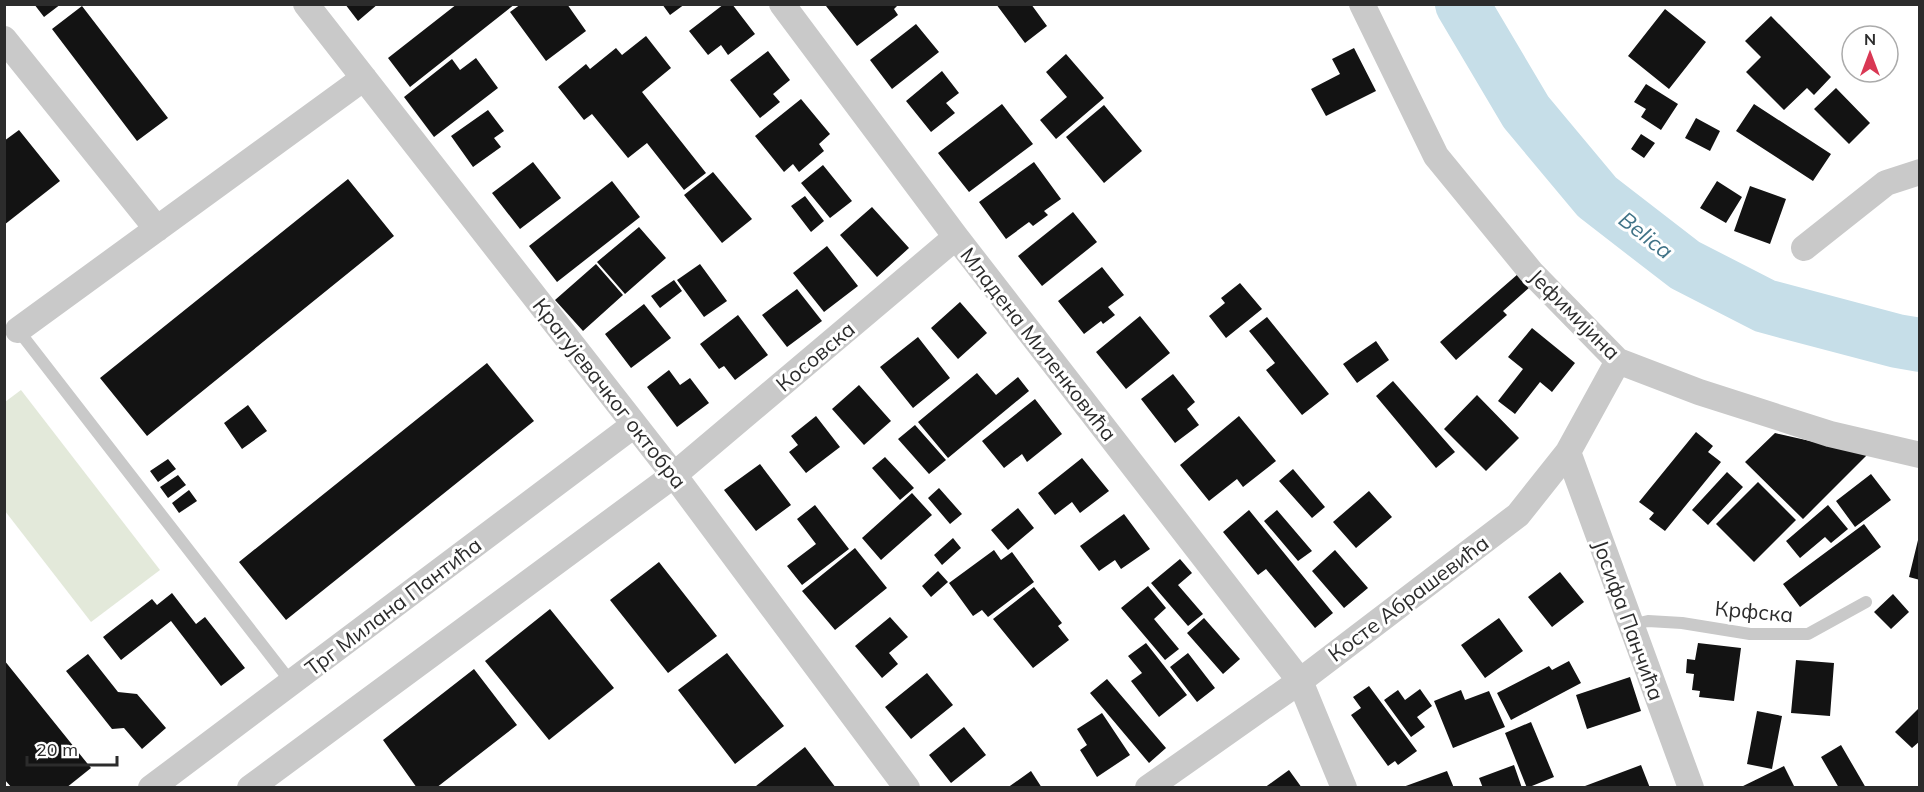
<svg xmlns="http://www.w3.org/2000/svg" width="1924" height="792" viewBox="0 0 1924 792" font-family="Mulish,sans-serif">
	<style>
		.green { fill: #e3e9da }
		.lines { fill: none; stroke-linecap: round; stroke-linejoin: round }
		.river { stroke: #c6dee8; stroke-width: 54 }
		.building { fill: #131313 }
		.service { stroke: #c9c9c9; stroke-width: 12 }
		.minor { stroke: #c9c9c9; stroke-width: 26 }
		.labels { text-anchor: middle; dominant-baseline: central; stroke-width: 6; stroke-linejoin: round; paint-order: stroke }
		.street-label { font-size: 21px; fill: #2c2c2c; stroke: #fff }
		.water-label { font-size: 22px; font-style: italic; fill: #407387; stroke: #fff }
	</style>
	<rect width="100%" height="100%" fill="#fff"/>
	<path class="green" d="M 21,390 L 160,570 L 91,622 L 5,511 L 5,402 Z"/>
	<g class="lines">
		<path class="river" d="M 1462,4 L 1526,112 L 1597,197 L 1685,265 L 1765,306 L 1897,341 L 1920,345"/>
	</g>
	<path class="building" d="M 34,4 L 61,4 L 44,17 Z
		M 345,4 L 378,4 L 358,21 Z
		M 457,4 L 515,4 L 410,87 L 388,58 Z
		M 521,4 L 567,4 L 586,31 L 546,61 L 510,12 Z
		M 662,4 L 685,4 L 670,15 Z
		M 724,4 L 732,4 L 755,34 L 728,55 L 721,45 L 708,55 L 689,31 Z
		M 829,4 L 899,4 L 894,9 L 898,15 L 857,46 L 826,6 Z
		M 996,4 L 1031,4 L 1047,26 L 1025,43 Z
		M 82,6 L 168,118 L 137,141 L 52,29 Z
		M 1665,9 L 1706,42 L 1669,89 L 1628,56 Z
		M 1771,16 L 1831,77 L 1814,95 L 1807,88 L 1784,110 L 1746,72 L 1761,57 L 1745,41 Z
		M 916,24 L 939,52 L 892,89 L 870,60 Z
		M 646,36 L 671,68 L 642,92 L 706,173 L 684,190 L 647,143 L 628,158 L 592,114 L 584,120 L 558,87 L 586,64 L 590,69 L 616,48 L 622,55 Z
		M 1354,48 L 1376,91 L 1326,116 L 1311,89 L 1340,74 L 1332,59 Z
		M 768,51 L 790,80 L 773,94 L 780,102 L 760,118 L 730,80 Z
		M 1066,54 L 1104,98 L 1056,139 L 1040,120 L 1067,97 L 1046,72 Z
		M 476,58 L 498,88 L 434,137 L 404,97 L 452,59 L 460,70 Z
		M 942,71 L 959,93 L 946,103 L 955,113 L 931,132 L 906,101 Z
		M 1646,84 L 1678,104 L 1661,130 L 1641,117 L 1646,109 L 1634,102 Z
		M 1836,88 L 1870,123 L 1849,144 L 1814,109 Z
		M 801,99 L 830,134 L 819,144 L 824,151 L 799,172 L 793,164 L 784,172 L 755,136 Z
		M 1002,104 L 1033,144 L 969,192 L 938,153 Z
		M 1754,104 L 1831,154 L 1813,181 L 1736,131 Z
		M 1104,105 L 1142,151 L 1104,183 L 1066,137 Z
		M 488,110 L 504,131 L 494,138 L 501,147 L 473,167 L 451,136 Z
		M 1696,118 L 1720,131 L 1710,151 L 1685,138 Z
		M 19,130 L 60,181 L 4,225 L 4,141 Z
		M 1641,134 L 1655,143 L 1644,158 L 1631,149 Z
		M 533,162 L 561,198 L 520,229 L 492,193 Z
		M 1034,162 L 1061,199 L 1044,211 L 1048,215 L 1033,226 L 1029,222 L 1006,239 L 979,202 Z
		M 823,165 L 852,201 L 830,218 L 801,183 Z
		M 713,172 L 752,219 L 722,243 L 684,195 Z
		M 348,179 L 394,236 L 147,436 L 100,378 Z
		M 612,181 L 640,217 L 557,282 L 529,246 Z
		M 1717,181 L 1742,197 L 1726,223 L 1700,208 Z
		M 1750,186 L 1786,199 L 1770,244 L 1734,231 Z
		M 805,196 L 824,221 L 811,232 L 791,206 Z
		M 872,207 L 909,248 L 877,277 L 840,235 Z
		M 1073,212 L 1097,242 L 1042,286 L 1018,256 Z
		M 639,227 L 666,258 L 625,294 L 597,262 Z
		M 827,246 L 858,286 L 824,312 L 793,273 Z
		M 596,264 L 623,295 L 583,331 L 555,300 Z
		M 700,264 L 727,301 L 704,317 L 677,280 Z
		M 1102,267 L 1124,295 L 1108,307 L 1115,315 L 1103,324 L 1101,321 L 1084,334 L 1058,301 Z
		M 1518,274 L 1530,287 L 1503,311 L 1507,315 L 1456,360 L 1440,342 Z
		M 674,280 L 682,291 L 660,308 L 651,296 Z
		M 1240,283 L 1262,309 L 1226,338 L 1209,316 L 1225,303 L 1221,298 Z
		M 797,289 L 822,321 L 787,347 L 762,315 Z
		M 960,302 L 987,333 L 958,359 L 931,328 Z
		M 644,304 L 671,338 L 631,368 L 605,334 Z
		M 738,315 L 768,355 L 735,380 L 724,366 L 719,369 L 700,344 Z
		M 1140,316 L 1170,353 L 1126,389 L 1096,352 Z
		M 1267,317 L 1329,394 L 1302,415 L 1266,370 L 1275,363 L 1249,331 Z
		M 1532,328 L 1575,363 L 1552,392 L 1540,382 L 1515,414 L 1498,401 L 1523,369 L 1508,357 Z
		M 918,337 L 950,378 L 913,408 L 880,367 Z
		M 1376,341 L 1389,360 L 1357,383 L 1343,364 Z
		M 487,363 L 534,421 L 286,620 L 239,562 Z
		M 669,370 L 680,385 L 690,378 L 709,403 L 677,427 L 647,387 Z
		M 977,373 L 996,395 L 1018,377 L 1029,391 L 948,458 L 918,422 Z
		M 1173,374 L 1195,402 L 1187,409 L 1199,425 L 1175,443 L 1141,399 Z
		M 1393,381 L 1455,452 L 1436,468 L 1376,396 Z
		M 859,385 L 891,421 L 864,445 L 832,409 Z
		M 1477,395 L 1519,438 L 1486,471 L 1444,429 Z
		M 1035,399 L 1062,434 L 1027,462 L 1022,454 L 1004,468 L 982,441 Z
		M 248,405 L 267,431 L 242,449 L 224,423 Z
		M 816,416 L 840,447 L 806,473 L 789,452 L 798,445 L 791,436 Z
		M 1239,416 L 1276,461 L 1243,487 L 1237,479 L 1209,501 L 1180,465 Z
		M 915,425 L 946,460 L 929,474 L 898,439 Z
		M 1696,432 L 1713,446 L 1708,452 L 1721,462 L 1665,531 L 1649,519 L 1654,513 L 1639,502 Z
		M 1775,433 L 1868,454 L 1803,519 L 1745,462 Z
		M 885,457 L 914,488 L 900,500 L 872,468 Z
		M 1082,458 L 1109,491 L 1080,513 L 1072,502 L 1055,515 L 1038,493 Z
		M 168,459 L 176,469 L 158,482 L 150,471 Z
		M 760,464 L 791,505 L 756,531 L 724,490 Z
		M 1293,469 L 1325,507 L 1312,518 L 1279,481 Z
		M 1727,472 L 1743,487 L 1708,525 L 1692,510 Z
		M 1871,474 L 1891,500 L 1855,527 L 1836,501 Z
		M 178,475 L 186,485 L 168,498 L 160,487 Z
		M 1758,482 L 1796,520 L 1754,562 L 1716,524 Z
		M 939,488 L 962,514 L 950,524 L 928,498 Z
		M 189,490 L 197,501 L 179,513 L 172,503 Z
		M 1369,491 L 1392,517 L 1356,548 L 1333,522 Z
		M 912,493 L 932,515 L 881,560 L 862,538 Z
		M 815,505 L 849,549 L 802,585 L 787,566 L 816,544 L 797,519 Z
		M 1828,505 L 1848,529 L 1831,543 L 1825,537 L 1800,558 L 1786,541 Z
		M 1018,508 L 1034,528 L 1008,550 L 991,530 Z
		M 1249,510 L 1333,613 L 1315,628 L 1266,569 L 1258,575 L 1223,532 Z
		M 1277,510 L 1312,551 L 1298,561 L 1264,521 Z
		M 1124,514 L 1150,549 L 1121,569 L 1115,560 L 1099,571 L 1080,546 Z
		M 1864,524 L 1881,547 L 1800,607 L 1783,584 Z
		M 1919,536 L 1920,536 L 1920,580 L 1909,577 Z
		M 953,538 L 961,548 L 942,565 L 934,555 Z
		M 855,548 L 887,588 L 835,630 L 802,591 Z
		M 994,550 L 1001,560 L 1012,552 L 1034,582 L 988,617 L 982,610 L 973,616 L 949,583 Z
		M 1335,550 L 1368,588 L 1344,608 L 1312,571 Z
		M 1180,559 L 1192,573 L 1178,585 L 1203,614 L 1188,626 L 1151,583 Z
		M 659,562 L 717,636 L 668,673 L 610,600 Z
		M 938,571 L 948,582 L 931,597 L 922,586 Z
		M 1560,572 L 1584,602 L 1552,627 L 1528,597 Z
		M 1148,586 L 1166,608 L 1154,619 L 1179,649 L 1165,660 L 1121,608 Z
		M 1034,587 L 1062,623 L 1058,626 L 1069,640 L 1033,668 L 993,619 Z
		M 172,593 L 196,624 L 205,617 L 245,668 L 221,686 L 171,621 L 121,660 L 103,637 L 152,599 L 157,605 Z
		M 1893,594 L 1909,612 L 1891,629 L 1874,612 Z
		M 550,609 L 614,688 L 549,740 L 485,661 Z
		M 890,617 L 908,637 L 889,653 L 898,664 L 882,678 L 855,646 Z
		M 1204,618 L 1240,659 L 1223,674 L 1187,633 Z
		M 1499,618 L 1523,651 L 1485,678 L 1461,645 Z
		M 1146,643 L 1187,695 L 1159,717 L 1131,681 L 1142,673 L 1128,656 Z
		M 1698,643 L 1741,648 L 1734,701 L 1699,697 L 1700,691 L 1692,690 L 1694,674 L 1686,673 L 1687,659 L 1695,660 Z
		M 727,653 L 784,726 L 735,764 L 678,690 Z
		M 1188,653 L 1215,688 L 1197,702 L 1170,667 Z
		M 88,654 L 118,692 L 137,694 L 166,728 L 142,749 L 124,728 L 112,729 L 66,671 Z
		M 4,660 L 91,768 L 66,788 L 12,788 L 4,779 Z
		M 1796,660 L 1834,663 L 1830,716 L 1791,713 Z
		M 1569,661 L 1581,683 L 1511,720 L 1497,693 L 1549,666 L 1552,670 Z
		M 474,669 L 517,725 L 436,788 L 417,788 L 383,740 Z
		M 927,673 L 953,705 L 911,739 L 885,707 Z
		M 1630,677 L 1641,711 L 1587,729 L 1576,695 Z
		M 1107,679 L 1166,748 L 1149,763 L 1090,693 Z
		M 1369,686 L 1417,751 L 1398,765 L 1395,761 L 1388,766 L 1351,715 L 1361,708 L 1353,697 Z
		M 1420,689 L 1432,706 L 1417,717 L 1425,727 L 1411,737 L 1384,700 L 1398,690 L 1405,700 Z
		M 1461,690 L 1465,700 L 1489,691 L 1505,727 L 1453,748 L 1434,701 Z
		M 1920,707 L 1920,741 L 1912,748 L 1895,732 Z
		M 1757,711 L 1782,716 L 1772,769 L 1747,764 Z
		M 1102,713 L 1130,755 L 1097,777 L 1080,750 L 1087,745 L 1077,729 Z
		M 1531,722 L 1554,777 L 1527,788 L 1505,733 Z
		M 964,727 L 986,755 L 951,783 L 929,755 Z
		M 1841,745 L 1866,788 L 1839,788 L 1821,757 Z
		M 805,747 L 836,788 L 758,788 L 756,786 Z
		M 1514,765 L 1522,788 L 1483,788 L 1479,778 Z
		M 1641,765 L 1650,788 L 1586,788 L 1585,786 Z
		M 1784,766 L 1795,788 L 1739,788 Z
		M 1289,770 L 1302,788 L 1264,788 Z
		M 1031,771 L 1042,788 L 1007,788 Z
		M 1447,771 L 1454,788 L 1403,788 L 1403,787 Z"/>
	<g class="lines">
		<path class="service" d="M 18,330 L 291,682
			M 1631,625 L 1648,621 L 1682,623 L 1750,634 L 1808,634 L 1866,602"/>
		<path class="minor" d="M 306,4 L 674,475 L 907,788
			M 782,4 L 956,237 L 1300,681 L 1344,788
			M 1362,4 L 1436,156 L 1531,272 L 1618,361 L 1699,392 L 1830,434 L 1920,455
			M 4,39 L 157,229
			M 1804,248 L 1886,183 L 1920,172
			M 18,330 L 364,78
			M 1568,452 L 1691,788
			M 151,788 L 634,425
			M 250,788 L 674,475 L 956,237
			M 1148,788 L 1300,681 L 1518,515 L 1568,452 L 1618,361"/>
	</g>
	<g class="labels">
		<g class="street-label">
			<text transform="translate(1575 314) rotate(45)">Јефимијина</text>
			<text transform="translate(1039 344) rotate(52)">Младена Миленковића</text>
			<text transform="translate(815 356) rotate(-40)">Косовска</text>
			<text transform="translate(610 393) rotate(52)">Крагујевачког октобра</text>
			<text transform="translate(1408 598) rotate(-37)">Косте Абрашевића</text>
			<text transform="translate(393 606) rotate(-37)">Трг Милана Пантића</text>
			<text transform="translate(1754 611) rotate(5)">Крфска</text>
			<text transform="translate(1629 620) rotate(70)">Јосифа Панчића</text>
		</g>
		<g class="water-label">
			<text transform="translate(1646 235) rotate(38)">Belica</text>
		</g>
	</g>
	<rect width="1924" height="792" fill="none" stroke="#2c2c2c" stroke-width="12"/>
	<g transform="translate(1870 54)"><circle r="28" fill="#ffffff" stroke="#ababab" stroke-width="1.5"/>
	<path d="M0-4.5L10 22L0 15L-10 22Z" fill="#d93854"/>
	<text y="-9" font-size="16" font-weight="bold" text-anchor="middle" fill="#2c2c2c">N</text>
	</g>
	<path d="M27 756v9h90v-9" fill="none" stroke="#2c2c2c" stroke-width="3"/>
	<text x="36" y="756" font-size="18" fill="#2c2c2c" stroke="#ffffff" stroke-width="4.5" paint-order="stroke">20 m</text>
</svg>
